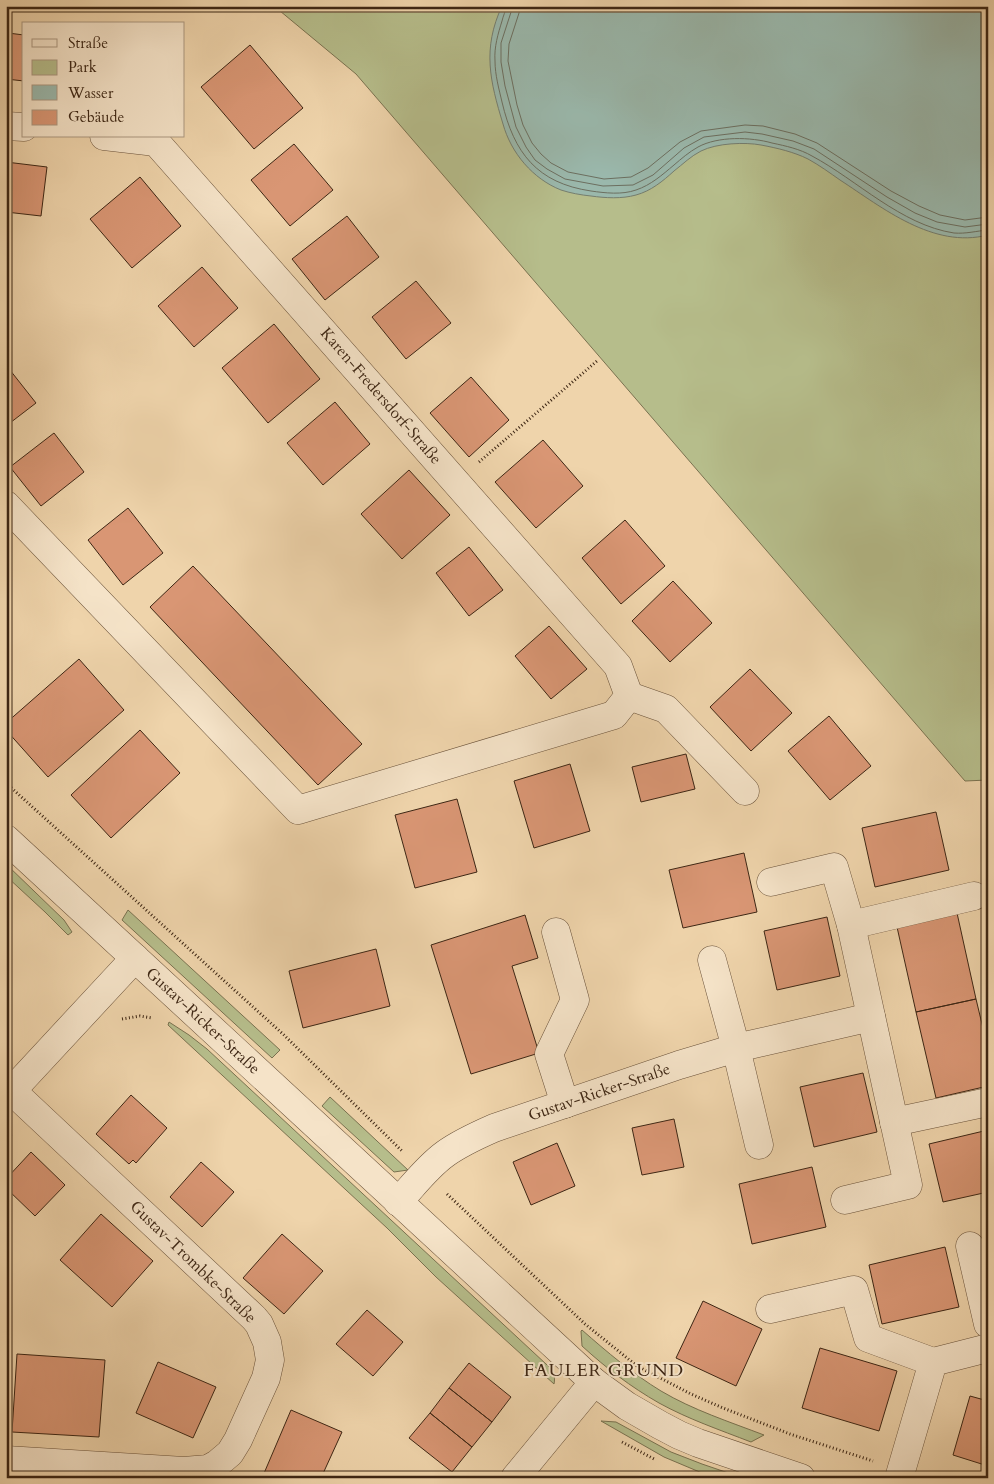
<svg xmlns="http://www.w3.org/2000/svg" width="994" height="1484" viewBox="0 0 994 1484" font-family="Cardo,serif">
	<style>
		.green { fill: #b6bd8b; stroke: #7a7250 }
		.water { fill: #9ab8ac; stroke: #757e6f }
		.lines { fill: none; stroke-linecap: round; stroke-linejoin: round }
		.shore { stroke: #6c6f60; stroke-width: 1 }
		.building { fill: #d99674; stroke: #3d2614 }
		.minor-casing { stroke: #6a523a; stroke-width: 29 }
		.path { stroke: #3d2614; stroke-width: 3; stroke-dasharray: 1 2.5; stroke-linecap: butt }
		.minor { stroke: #f5e3c8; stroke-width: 28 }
		.labels { text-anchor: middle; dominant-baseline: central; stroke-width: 4; stroke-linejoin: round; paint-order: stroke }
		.street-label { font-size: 16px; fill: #3d2614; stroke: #f5e3c8 }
		.neighbourhood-label { font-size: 18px; letter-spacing: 1px; fill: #3d2614; stroke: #f5e3c8 }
	</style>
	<rect width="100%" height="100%" fill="#efd4ab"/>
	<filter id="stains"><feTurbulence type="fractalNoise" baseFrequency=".004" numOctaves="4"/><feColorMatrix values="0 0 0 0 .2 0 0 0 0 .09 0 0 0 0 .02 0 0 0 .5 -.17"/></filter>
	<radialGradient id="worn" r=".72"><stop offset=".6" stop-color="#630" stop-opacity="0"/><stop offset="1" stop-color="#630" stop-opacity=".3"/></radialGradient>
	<path class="green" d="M 274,6 L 988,6 L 988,780 L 965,781 L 356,74 Z
		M 6,864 L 64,920 L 72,932 L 68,935 L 45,912 L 6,876 Z
		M 128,910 L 280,1050 L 272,1058 L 122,920 Z
		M 169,1022 L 189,1035 L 207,1049 L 546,1364 C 552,1369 556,1376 554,1384 L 436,1277 L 387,1228 L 168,1025 Z
		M 330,1097 L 408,1170 L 394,1172 L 322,1106 Z
		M 582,1330 C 607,1352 633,1374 661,1391 C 693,1410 730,1422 764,1435 L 751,1442 C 720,1430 688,1419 659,1403 C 631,1387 606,1368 582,1346 L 581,1331 Z
		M 601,1421 L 616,1422 L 671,1452 L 702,1464 L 743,1478 L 715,1478 L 702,1473 L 664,1457 Z"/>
	<path class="water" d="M 502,6 L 988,6 L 988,235 C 933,249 883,208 840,180 C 830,173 819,165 808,159 C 794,152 777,148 761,145 C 745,142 717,143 701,151 C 691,156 683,164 674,171 C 663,181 651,191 636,195 C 622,199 605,198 591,196 C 581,195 570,193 561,190 C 533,179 511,153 503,124 C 490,81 482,49 502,6 Z"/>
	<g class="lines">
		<path class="shore" d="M 506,6 C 506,11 503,16 502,21 C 498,34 494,47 495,61 C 495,75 499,89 502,102 C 514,153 537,183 591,191 C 605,193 622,195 636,190 C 651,185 662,175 674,165 C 681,159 689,152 698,147 C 718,136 751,137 772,143 C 786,146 800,149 812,156 C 857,180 901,225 954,233 C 966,234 976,231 988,230
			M 513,6 L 501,43 L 501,62 L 505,86 L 516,127 L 526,147 L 535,160 L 547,169 L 565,179 L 603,186 L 633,185 L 653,175 L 684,148 L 704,137 L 745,132 L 762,134 L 793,141 L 814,149 L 887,197 L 915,213 L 937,222 L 965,227 L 988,224
			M 520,6 L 519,13 L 509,44 L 508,61 L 517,105 L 523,125 L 532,143 L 541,154 L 551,163 L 568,172 L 604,179 L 631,177 L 648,168 L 680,142 L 701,131 L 745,125 L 763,126 L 795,134 L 817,143 L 891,191 L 919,206 L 940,215 L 965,220 L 988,217"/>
	</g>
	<path class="building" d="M 8,33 L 24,35 L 24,81 L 6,79 L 6,49 Z
		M 250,45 L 303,108 L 254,149 L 201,87 Z
		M 294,144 L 333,190 L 290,226 L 251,180 Z
		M 6,162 L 47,167 L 41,216 L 6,212 Z
		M 140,177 L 181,226 L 132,268 L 90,219 Z
		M 347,216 L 379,257 L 325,300 L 292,259 Z
		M 202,267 L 238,308 L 194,347 L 158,306 Z
		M 416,281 L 451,323 L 406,359 L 372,317 Z
		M 274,324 L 320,379 L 268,423 L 222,368 Z
		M 6,365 L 36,403 L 6,426 Z
		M 471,377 L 509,420 L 469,457 L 430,413 Z
		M 335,402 L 370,444 L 323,485 L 287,443 Z
		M 54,433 L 84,472 L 41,506 L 10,467 Z
		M 543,440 L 583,486 L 536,528 L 495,482 Z
		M 409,470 L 450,515 L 402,559 L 361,514 Z
		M 128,508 L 163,553 L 123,585 L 88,540 Z
		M 625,520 L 665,566 L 621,604 L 582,558 Z
		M 469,547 L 503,590 L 469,616 L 436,573 Z
		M 193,566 L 362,744 L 318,785 L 150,607 Z
		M 673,581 L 712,623 L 670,662 L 632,621 Z
		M 549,626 L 587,669 L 551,699 L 515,656 Z
		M 79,659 L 124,710 L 48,777 L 6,730 L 6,723 Z
		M 750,669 L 792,713 L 751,751 L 710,707 Z
		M 829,716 L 871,766 L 830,800 L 788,751 Z
		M 140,730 L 180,773 L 111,838 L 71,795 Z
		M 686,754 L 695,789 L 641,802 L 632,767 Z
		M 570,764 L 590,831 L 534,848 L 514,781 Z
		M 457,799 L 477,872 L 415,888 L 395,815 Z
		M 936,812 L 949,870 L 875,887 L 862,828 Z
		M 744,853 L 757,912 L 683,928 L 669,870 Z
		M 957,913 L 976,999 L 916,1012 L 897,927 Z
		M 525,915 L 538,958 L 512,966 L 539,1053 L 471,1074 L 431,945 Z
		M 827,917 L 840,976 L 777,990 L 764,931 Z
		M 376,949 L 390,1006 L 303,1028 L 289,971 Z
		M 976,999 L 988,1049 L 988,1086 L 936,1098 L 916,1012 Z
		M 863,1073 L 877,1132 L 814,1147 L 800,1087 Z
		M 131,1095 L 167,1128 L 136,1163 L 133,1160 L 129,1164 L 96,1134 Z
		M 674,1119 L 684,1167 L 642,1175 L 632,1128 Z
		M 988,1130 L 988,1192 L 943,1202 L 929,1144 Z
		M 557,1143 L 575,1186 L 531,1205 L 513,1162 Z
		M 31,1152 L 65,1185 L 35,1216 L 6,1188 L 6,1179 Z
		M 201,1162 L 234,1192 L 202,1227 L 170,1197 Z
		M 812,1167 L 826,1227 L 752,1244 L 739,1184 Z
		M 101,1214 L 153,1261 L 112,1307 L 60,1260 Z
		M 282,1234 L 323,1271 L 284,1314 L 243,1278 Z
		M 945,1247 L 959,1307 L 882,1324 L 869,1265 Z
		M 703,1301 L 762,1329 L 736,1386 L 676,1358 Z
		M 367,1310 L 403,1342 L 373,1376 L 336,1344 Z
		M 820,1348 L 897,1371 L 879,1431 L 802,1408 Z
		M 17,1354 L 105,1360 L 99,1437 L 12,1432 Z
		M 158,1362 L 216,1387 L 193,1438 L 136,1413 Z
		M 469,1363 L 511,1397 L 492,1422 L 449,1388 Z
		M 449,1388 L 492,1422 L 472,1447 L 430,1413 Z
		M 970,1396 L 988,1401 L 988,1466 L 953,1455 Z
		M 291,1410 L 342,1432 L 321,1478 L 262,1478 Z
		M 430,1413 L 472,1447 L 452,1472 L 409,1438 Z"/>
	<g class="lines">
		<defs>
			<g id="minor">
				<path d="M 6,126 L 24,127"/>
				<path d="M 6,505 L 298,810 L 614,715 L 629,696 L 618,666 L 156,142 L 104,136"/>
				<path d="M 629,696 L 666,709 L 745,791"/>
				<path id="s1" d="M 6,839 L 594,1382 L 627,1406 L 660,1425 L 679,1435 L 698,1443 L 801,1478"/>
				<path d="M 771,882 L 834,867 L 851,925 L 908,1185 L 845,1200"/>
				<path d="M 851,925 L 974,896"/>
				<path d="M 556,932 L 575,1000 L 549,1054 L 565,1104"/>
				<path d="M 712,960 L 736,1048 L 759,1145"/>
				<path d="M 6,1097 L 135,958"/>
				<path d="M 894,1122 L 988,1102"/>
				<path id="s2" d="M 398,1202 C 413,1186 427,1167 445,1154 C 460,1143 478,1135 494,1128 L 679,1065 L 736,1048 L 871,1017"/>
				<path d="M 970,1246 L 988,1324"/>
				<path d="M 770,1309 L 854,1290 L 868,1338 L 933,1362"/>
				<path d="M 6,1460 L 184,1471 L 208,1469 L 217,1464 L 230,1453 L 238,1440 L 266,1378 L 270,1360 L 267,1342 L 259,1324 L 254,1318 L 12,1091"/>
				<path d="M 515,1478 L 594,1382"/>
				<path d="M 899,1478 L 933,1362 L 988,1348"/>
			</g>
		</defs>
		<use href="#minor" class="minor-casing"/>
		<path class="path" d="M 479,462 L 597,361
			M 6,783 L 284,1035 L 403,1152
			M 122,1019 L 140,1016 L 152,1018
			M 6,1140 L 12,1133
			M 447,1194 L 585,1324 L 637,1366 L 691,1394 L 723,1408 L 790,1434 L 873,1461
			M 622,1442 L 656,1460"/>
		<use href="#minor" class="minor"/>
	</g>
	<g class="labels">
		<g class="street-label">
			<text transform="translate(381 396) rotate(49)">Karen-Fredersdorf-Straße</text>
			<text stroke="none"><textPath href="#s1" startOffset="268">Gustav-Ricker-Straße</textPath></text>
			<text stroke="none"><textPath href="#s2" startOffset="234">Gustav-Ricker-Straße</textPath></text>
			<text transform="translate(193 1262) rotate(44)">Gustav-Trombke-Straße</text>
		</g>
		<g class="neighbourhood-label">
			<text x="604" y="1370">FAULER GRUND</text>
		</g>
	</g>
	<rect width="994" height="1484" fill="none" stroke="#efd4ab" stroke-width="25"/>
	<rect x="8" y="8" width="979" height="1469" fill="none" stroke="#3d2614" stroke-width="2.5"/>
	<rect x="12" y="12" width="969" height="1459" fill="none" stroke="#3d2614"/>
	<rect x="22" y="22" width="162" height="115" fill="#f5e3c8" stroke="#ab9780"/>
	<rect x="32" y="39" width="25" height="8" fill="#f5e3c8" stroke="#ab9780"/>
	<text x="68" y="48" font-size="15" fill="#3d2614">Straße</text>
	<rect x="32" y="60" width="25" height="15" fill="#b6bd8b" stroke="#ab9780"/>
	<text x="68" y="72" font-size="15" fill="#3d2614">Park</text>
	<rect x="32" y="85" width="25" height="15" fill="#9ab8ac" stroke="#ab9780"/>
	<text x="68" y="98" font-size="15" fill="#3d2614">Wasser</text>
	<rect x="32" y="110" width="25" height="15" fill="#d99674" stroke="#ab9780"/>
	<text x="68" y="122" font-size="15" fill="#3d2614">Gebäude</text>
	<rect width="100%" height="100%" filter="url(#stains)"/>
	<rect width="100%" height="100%" fill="url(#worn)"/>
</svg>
